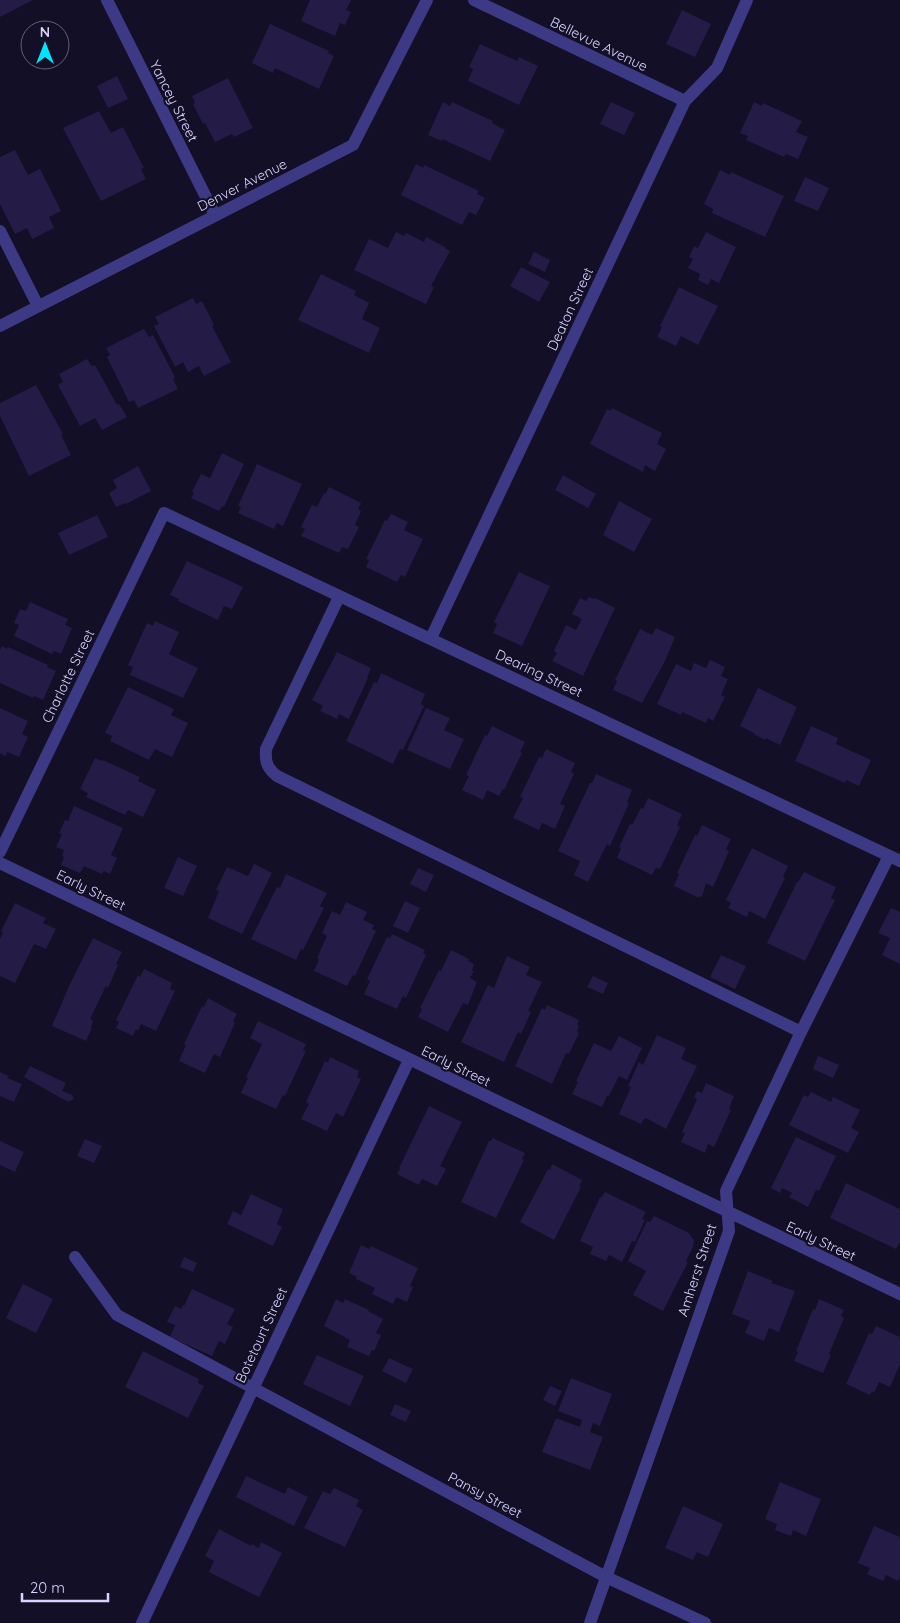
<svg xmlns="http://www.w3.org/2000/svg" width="900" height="1623" viewBox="0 0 900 1623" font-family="Quicksand,sans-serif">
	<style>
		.building { fill: #241b47 }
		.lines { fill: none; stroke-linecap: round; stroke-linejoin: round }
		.lane { stroke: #3d3a85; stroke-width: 12 }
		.street { stroke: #3d3a85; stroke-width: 12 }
		.labels { text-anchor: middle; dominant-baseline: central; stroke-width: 4.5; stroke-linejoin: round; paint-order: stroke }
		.street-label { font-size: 14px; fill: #d9d4ff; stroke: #130f26 }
	</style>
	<rect width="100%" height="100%" fill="#130f26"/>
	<path class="building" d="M 0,0 L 33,0 L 0,17 Z
		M 310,0 L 351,0 L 346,10 L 351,12 L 345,25 L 340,23 L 335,36 L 301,21 Z
		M 682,10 L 711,24 L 695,57 L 666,44 Z
		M 270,24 L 329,51 L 328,53 L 334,56 L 319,89 L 275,68 L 273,73 L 252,63 Z
		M 480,44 L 517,61 L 519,57 L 538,66 L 519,105 L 468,81 L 473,69 L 469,67 Z
		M 117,76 L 128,99 L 108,108 L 97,86 Z
		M 228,78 L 253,128 L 234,137 L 232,134 L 215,142 L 205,123 L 203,124 L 193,104 L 195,103 L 192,96 Z
		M 443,102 L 450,106 L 452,102 L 493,121 L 492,123 L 505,130 L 490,161 L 442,139 L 441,141 L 428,135 Z
		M 611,102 L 635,113 L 624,135 L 600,124 Z
		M 754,102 L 762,106 L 763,103 L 802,121 L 796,132 L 808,137 L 798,159 L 786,154 L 784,157 L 746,140 L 748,136 L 740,133 Z
		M 99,111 L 111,133 L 123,127 L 144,168 L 141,169 L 146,179 L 101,201 L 63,128 Z
		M 15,150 L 28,175 L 40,169 L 61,211 L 49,217 L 54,228 L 32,239 L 27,228 L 15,234 L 0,204 L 0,157 Z
		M 416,164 L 423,168 L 424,165 L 479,191 L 477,194 L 485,198 L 476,215 L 469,212 L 462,225 L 401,195 Z
		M 720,170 L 730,175 L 731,172 L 784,196 L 765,237 L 712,213 L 713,209 L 704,204 Z
		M 805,177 L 829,188 L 818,211 L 794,201 Z
		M 396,232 L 404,236 L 406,233 L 424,242 L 426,237 L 445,247 L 445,248 L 450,251 L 431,286 L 434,287 L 426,304 L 354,270 L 369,239 L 388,248 Z
		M 706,232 L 736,247 L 719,283 L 711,279 L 708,285 L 698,280 L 700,274 L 688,268 L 693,259 L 689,257 L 694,246 L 698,248 Z
		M 534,252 L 550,260 L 545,272 L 528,264 Z
		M 521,267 L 550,282 L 539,302 L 510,286 Z
		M 321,274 L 356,291 L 354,295 L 369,303 L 362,319 L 380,328 L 369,353 L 298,320 Z
		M 679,287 L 718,306 L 698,345 L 681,336 L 676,346 L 657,337 L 662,327 L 660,326 Z
		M 193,298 L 196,304 L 202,301 L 214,325 L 212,326 L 231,362 L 204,376 L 199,366 L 188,372 L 183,362 L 175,367 L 154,326 L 159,324 L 155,317 Z
		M 144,329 L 149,337 L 153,335 L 174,375 L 175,378 L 173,379 L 178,389 L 138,408 L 134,400 L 129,402 L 107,357 L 110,355 L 106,348 Z
		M 87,359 L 92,366 L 95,365 L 117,405 L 119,404 L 127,417 L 102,430 L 95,418 L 80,426 L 58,385 L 63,382 L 59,374 Z
		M 36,385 L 63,434 L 61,435 L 71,455 L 29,476 L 0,416 L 0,403 Z
		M 612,408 L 662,433 L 657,444 L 666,449 L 655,471 L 645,465 L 643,472 L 590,444 L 607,409 L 611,411 Z
		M 222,453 L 244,464 L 224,507 L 222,506 L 219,511 L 191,498 L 194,493 L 192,492 L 201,474 L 210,478 Z
		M 257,464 L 302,484 L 283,526 L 277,523 L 274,529 L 238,513 L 241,507 L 238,506 Z
		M 138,466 L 151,491 L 126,504 L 125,503 L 116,507 L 109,493 L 117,488 L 113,480 Z
		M 563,475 L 596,494 L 588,508 L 555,490 Z
		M 329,487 L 361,503 L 358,509 L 361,511 L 355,525 L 359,527 L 348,549 L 342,547 L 339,553 L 301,536 L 305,529 L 301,527 L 312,505 L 317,507 L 324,493 L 325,494 Z
		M 619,501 L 652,519 L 634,552 L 603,535 Z
		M 391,514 L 408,522 L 404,530 L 423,539 L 405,577 L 401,575 L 397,582 L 366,567 L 369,560 L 366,559 L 385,520 L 387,521 Z
		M 97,515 L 108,537 L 69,555 L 58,533 Z
		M 187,561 L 243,587 L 232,609 L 224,606 L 218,620 L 178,601 L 179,599 L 170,595 Z
		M 519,572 L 550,586 L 522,646 L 493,633 L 497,624 L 494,622 Z
		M 589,597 L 594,599 L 595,598 L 615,608 L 583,676 L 552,661 L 557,653 L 554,651 L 566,625 L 576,630 L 582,619 L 572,614 L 580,598 L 586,601 Z
		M 30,602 L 68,619 L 65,625 L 72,628 L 61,654 L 54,651 L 52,654 L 14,636 L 19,625 L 14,623 L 20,609 L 26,611 Z
		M 155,621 L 179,632 L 169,654 L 198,668 L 183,698 L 130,675 L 133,667 L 128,665 L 147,623 L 153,626 Z
		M 656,628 L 675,637 L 665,661 L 642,703 L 613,690 L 617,681 L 615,680 L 640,629 L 652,635 Z
		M 2,646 L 7,649 L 8,647 L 48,665 L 47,667 L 56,671 L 43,700 L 34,696 L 33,698 L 0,683 L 0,650 Z
		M 337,652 L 371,668 L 367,678 L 368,678 L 349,719 L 339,714 L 337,719 L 320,711 L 323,706 L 312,700 Z
		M 710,660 L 725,667 L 721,676 L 728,679 L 721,695 L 725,697 L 713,721 L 708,718 L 706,723 L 682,712 L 681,715 L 657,704 L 676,664 L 691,671 L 694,663 L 706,668 Z
		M 381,673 L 425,694 L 421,704 L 424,706 L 403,750 L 400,749 L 393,764 L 346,741 L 374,682 L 377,683 Z
		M 128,687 L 174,709 L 171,715 L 188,723 L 172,757 L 155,749 L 149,760 L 110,741 L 112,736 L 105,733 Z
		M 758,688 L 797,707 L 780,745 L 766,738 L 765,740 L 754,734 L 754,733 L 740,726 Z
		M 0,708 L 28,721 L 22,734 L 28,737 L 19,757 L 7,752 L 6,756 L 0,753 Z
		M 426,708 L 450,718 L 444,730 L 464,739 L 450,769 L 407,750 Z
		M 492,726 L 525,742 L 520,752 L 522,753 L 504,790 L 503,789 L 499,796 L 487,790 L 483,800 L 462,790 L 469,776 L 466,775 L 485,735 L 487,736 Z
		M 811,726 L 838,738 L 836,744 L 871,760 L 859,786 L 846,780 L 845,783 L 795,761 Z
		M 546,749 L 575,763 L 571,772 L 574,774 L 560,804 L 565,806 L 555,829 L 542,823 L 539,830 L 513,818 L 523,798 L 520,797 L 539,757 L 542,758 Z
		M 95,758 L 102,761 L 103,760 L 140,777 L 138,781 L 156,790 L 143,817 L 128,810 L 125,815 L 86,797 L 88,793 L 80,789 Z
		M 596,774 L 632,790 L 627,802 L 629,803 L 610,846 L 607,844 L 588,882 L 574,875 L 580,861 L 558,851 L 590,783 L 592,783 Z
		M 648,798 L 682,814 L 677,825 L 680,827 L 660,869 L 656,868 L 652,875 L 617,858 L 621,848 L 619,847 L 630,824 L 632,825 L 641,808 L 643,809 Z
		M 74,806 L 123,828 L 111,855 L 117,858 L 110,874 L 104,871 L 102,874 L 84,866 L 80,873 L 61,865 L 64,857 L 62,856 L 64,850 L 56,847 L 62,834 L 59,833 L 65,820 L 68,821 Z
		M 702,825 L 731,839 L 726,849 L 729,851 L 713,887 L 706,883 L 702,897 L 700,896 L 699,898 L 674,886 L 679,874 L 677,873 L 695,835 L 697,836 Z
		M 752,848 L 788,866 L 783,877 L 785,878 L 765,919 L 749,911 L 747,917 L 728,908 L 731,903 L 726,900 Z
		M 178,857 L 197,866 L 183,896 L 164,888 Z
		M 254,864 L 272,873 L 242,934 L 208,918 L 219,891 L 216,890 L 227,867 L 248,876 Z
		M 418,868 L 434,875 L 426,892 L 410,884 Z
		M 804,872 L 836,887 L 831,898 L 835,900 L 805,961 L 767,943 L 797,882 L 798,882 Z
		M 286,874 L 327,893 L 320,906 L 324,908 L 303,950 L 301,949 L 296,960 L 251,939 L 277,887 L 280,888 Z
		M 405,901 L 420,908 L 408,933 L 393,926 Z
		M 346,902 L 367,912 L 363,920 L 374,925 L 372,929 L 376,931 L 355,976 L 353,975 L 347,986 L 314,971 L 319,959 L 317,958 L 327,936 L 322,933 L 332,911 L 340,915 Z
		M 15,903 L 46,918 L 43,923 L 56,929 L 46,949 L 34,944 L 15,983 L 0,976 L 0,939 L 3,932 L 1,931 Z
		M 891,908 L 900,912 L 900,964 L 882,955 L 890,938 L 878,933 Z
		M 392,934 L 425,950 L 423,953 L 426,955 L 406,998 L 403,996 L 397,1009 L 364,994 L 370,981 L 367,979 L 387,937 L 390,938 Z
		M 93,938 L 122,952 L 116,964 L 118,965 L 108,988 L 106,986 L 90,1019 L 93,1021 L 91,1028 L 92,1028 L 86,1041 L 52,1026 L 69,986 Z
		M 451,950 L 469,959 L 468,961 L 474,964 L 472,971 L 474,971 L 470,978 L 477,982 L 468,1005 L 463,1003 L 448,1032 L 418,1017 L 422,1009 L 420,1008 L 439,970 L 441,971 Z
		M 721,955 L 746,966 L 735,989 L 710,977 Z
		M 507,956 L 530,967 L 526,975 L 542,982 L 528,1011 L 531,1012 L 521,1034 L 518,1032 L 504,1062 L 461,1042 L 488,985 L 494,988 Z
		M 144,969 L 172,983 L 170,989 L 175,991 L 156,1031 L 141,1024 L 138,1031 L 136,1029 L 133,1036 L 116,1028 L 119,1022 L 116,1020 L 138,975 L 140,977 Z
		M 593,976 L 608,983 L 603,994 L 587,987 Z
		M 208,998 L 237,1014 L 233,1021 L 235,1023 L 220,1057 L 214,1054 L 205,1073 L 179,1061 L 186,1045 L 184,1044 L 202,1006 L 204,1007 Z
		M 547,1005 L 579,1020 L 577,1025 L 579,1026 L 577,1032 L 579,1033 L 569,1054 L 566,1053 L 552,1084 L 515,1066 L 542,1008 L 545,1010 Z
		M 258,1021 L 306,1044 L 303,1050 L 306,1051 L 285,1096 L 283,1095 L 276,1109 L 241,1093 L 248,1078 L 246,1077 L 262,1044 L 250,1038 Z
		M 657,1035 L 686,1048 L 681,1059 L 697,1066 L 666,1129 L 646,1118 L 643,1120 L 641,1124 L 619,1114 L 631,1087 L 628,1086 L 639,1062 L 643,1065 Z
		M 619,1036 L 642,1048 L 627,1080 L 619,1076 L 609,1096 L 607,1096 L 602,1107 L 572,1094 L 578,1082 L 576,1081 L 594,1043 L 611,1051 Z
		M 818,1056 L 839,1065 L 833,1078 L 813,1069 Z
		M 330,1057 L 359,1071 L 357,1077 L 361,1079 L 343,1117 L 336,1113 L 327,1131 L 301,1119 L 309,1104 L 306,1102 L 325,1061 L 328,1063 Z
		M 30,1066 L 66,1083 L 62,1091 L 73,1095 L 72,1096 L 74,1097 L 72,1101 L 70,1100 L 69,1102 L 59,1097 L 24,1077 Z
		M 0,1072 L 9,1076 L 7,1078 L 22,1084 L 14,1102 L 0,1096 Z
		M 706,1083 L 734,1096 L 729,1109 L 731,1110 L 714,1147 L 708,1144 L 705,1153 L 681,1142 L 685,1133 L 682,1132 L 697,1099 L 694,1097 L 697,1091 L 702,1093 Z
		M 811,1092 L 831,1102 L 833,1097 L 860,1110 L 851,1128 L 859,1132 L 848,1153 L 789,1125 L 804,1095 L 808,1097 Z
		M 429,1106 L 462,1122 L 440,1166 L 446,1169 L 437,1186 L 422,1179 L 419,1185 L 397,1174 L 400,1169 L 399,1168 Z
		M 796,1137 L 836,1156 L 819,1191 L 816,1190 L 808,1207 L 789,1197 L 792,1193 L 782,1188 L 780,1193 L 771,1188 Z
		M 493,1138 L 525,1153 L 522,1159 L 524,1160 L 496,1218 L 461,1202 L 489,1141 L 491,1141 Z
		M 85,1139 L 102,1146 L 94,1163 L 77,1156 Z
		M 0,1141 L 24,1152 L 15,1172 L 0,1165 Z
		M 552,1164 L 582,1180 L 579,1186 L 581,1187 L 554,1240 L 520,1222 L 548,1169 L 550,1170 Z
		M 846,1183 L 900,1209 L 900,1242 L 896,1249 L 830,1218 Z
		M 605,1192 L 646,1212 L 642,1219 L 645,1220 L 635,1242 L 632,1241 L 622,1262 L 609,1255 L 606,1261 L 590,1254 L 593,1247 L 580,1241 L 600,1197 L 601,1198 Z
		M 251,1194 L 283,1209 L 277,1224 L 282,1227 L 273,1246 L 227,1224 L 233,1211 L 241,1215 Z
		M 654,1216 L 689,1233 L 694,1240 L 693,1247 L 686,1261 L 688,1262 L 663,1311 L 633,1295 L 646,1271 L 628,1261 L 647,1221 L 650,1222 Z
		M 361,1245 L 369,1249 L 371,1246 L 418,1268 L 410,1286 L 413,1287 L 407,1302 L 396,1297 L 393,1304 L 372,1294 L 375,1288 L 356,1279 L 357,1277 L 349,1273 Z
		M 184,1257 L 197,1263 L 193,1272 L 180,1267 Z
		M 748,1271 L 773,1281 L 771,1283 L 795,1291 L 779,1332 L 769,1328 L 764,1341 L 745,1333 L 750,1321 L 732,1314 Z
		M 23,1284 L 53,1299 L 36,1333 L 6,1318 Z
		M 192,1289 L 235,1309 L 227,1324 L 233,1327 L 225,1344 L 219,1341 L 212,1356 L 170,1337 L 175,1325 L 167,1322 L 175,1306 L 181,1309 L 183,1305 L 184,1306 Z
		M 336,1299 L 343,1303 L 345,1299 L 369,1310 L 368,1311 L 383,1319 L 376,1333 L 381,1335 L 374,1351 L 372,1350 L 369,1356 L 347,1347 L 350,1340 L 324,1326 Z
		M 819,1299 L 844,1310 L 841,1316 L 844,1318 L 829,1354 L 831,1355 L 823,1373 L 794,1361 L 798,1352 L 796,1351 L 813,1309 L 815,1310 Z
		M 876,1326 L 900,1337 L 900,1364 L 890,1387 L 879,1382 L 874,1393 L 872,1391 L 870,1395 L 846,1384 L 869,1333 L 872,1334 Z
		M 143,1351 L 199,1379 L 198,1383 L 204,1386 L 188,1418 L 125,1387 Z
		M 317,1355 L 364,1376 L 350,1406 L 303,1384 Z
		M 389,1358 L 413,1369 L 406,1383 L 382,1371 Z
		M 571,1378 L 612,1394 L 600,1426 L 593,1423 L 590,1432 L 603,1437 L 590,1470 L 542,1452 L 556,1418 L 580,1427 L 582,1420 L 558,1411 Z
		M 550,1386 L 562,1391 L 555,1406 L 543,1400 Z
		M 395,1404 L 411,1411 L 406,1422 L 390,1415 Z
		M 246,1476 L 285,1494 L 288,1487 L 308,1497 L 294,1526 L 236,1497 Z
		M 780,1482 L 821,1499 L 806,1536 L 793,1530 L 791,1536 L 775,1530 L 777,1524 L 765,1519 Z
		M 334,1488 L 359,1500 L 356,1506 L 363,1510 L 345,1547 L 304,1528 L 323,1491 L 330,1494 Z
		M 683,1506 L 723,1524 L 708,1557 L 697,1552 L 693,1560 L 665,1548 Z
		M 874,1526 L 900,1537 L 900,1577 L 898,1581 L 886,1575 L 883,1581 L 867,1574 L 870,1568 L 858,1563 Z
		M 219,1529 L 251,1546 L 252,1544 L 259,1548 L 261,1542 L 282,1553 L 259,1597 L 209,1572 L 214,1561 L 205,1556 Z"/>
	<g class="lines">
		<path class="lane" d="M 0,231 L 38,306
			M 339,597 L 266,749 C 265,762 267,768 277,776 L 801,1032
			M 75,1257 L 117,1315 L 253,1388"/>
		<path class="street" d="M 107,0 L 215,215
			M 474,0 L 685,101
			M 0,326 L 353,145 L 427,0
			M 431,638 L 685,101 L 717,68 L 747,0
			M 0,852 L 164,513 L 900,861
			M 0,863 L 900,1294
			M 253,1388 L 606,1577 L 705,1623
			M 142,1623 L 409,1060
			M 590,1623 L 729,1231 L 726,1191 L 801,1032 L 889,856"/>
	</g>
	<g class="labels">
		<g class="street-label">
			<text transform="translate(599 44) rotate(26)">Bellevue Avenue</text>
			<text transform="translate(174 101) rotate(63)">Yancey Street</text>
			<text transform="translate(242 185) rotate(-27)">Denver Avenue</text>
			<text transform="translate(570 309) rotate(-65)">Deaton Street</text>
			<text transform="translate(539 673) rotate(25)">Dearing Street</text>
			<text transform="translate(68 676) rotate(-64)">Charlotte Street</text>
			<text transform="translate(91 890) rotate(26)">Early Street</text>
			<text transform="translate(456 1066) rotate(26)">Early Street</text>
			<text transform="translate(821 1241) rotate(25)">Early Street</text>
			<text transform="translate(697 1270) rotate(-72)">Amherst Street</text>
			<text transform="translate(261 1335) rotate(-65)">Botetourt Street</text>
			<text transform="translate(485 1495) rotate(28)">Pansy Street</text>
		</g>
	</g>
	<g transform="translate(45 45)"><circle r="24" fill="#130f26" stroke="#625e7d"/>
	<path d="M0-4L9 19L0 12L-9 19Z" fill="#00e5ff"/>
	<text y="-8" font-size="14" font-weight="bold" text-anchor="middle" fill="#d9d4ff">N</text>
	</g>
	<path d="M22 1593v8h86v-8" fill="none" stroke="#d9d4ff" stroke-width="2.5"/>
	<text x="30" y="1593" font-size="15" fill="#d9d4ff" stroke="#130f26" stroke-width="4" paint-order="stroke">20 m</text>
</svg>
